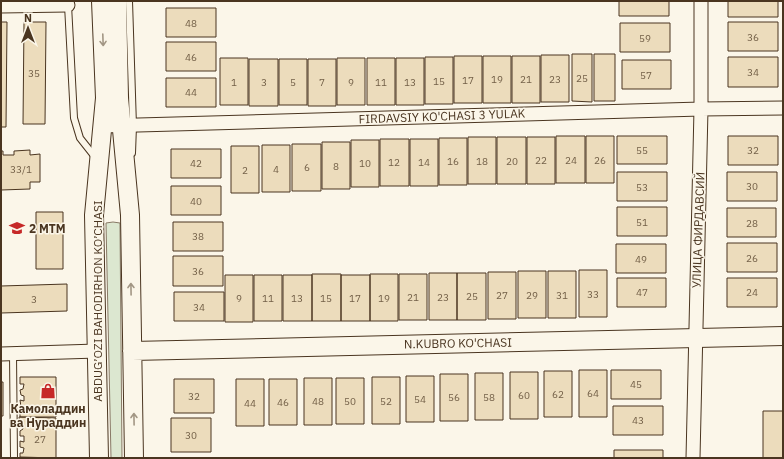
<svg xmlns="http://www.w3.org/2000/svg" width="784" height="459" viewBox="0 0 784 459" font-family="'IBM Plex Sans',sans-serif">
	<style>
		.grass { fill: #dce7d0; stroke: #887966 }
		.building { fill: #ecdcbc; stroke: #4a3520 }
		.lines { fill: none; stroke-linecap: round; stroke-linejoin: round }
		.lane-casing { stroke: #4a3520; stroke-width: 8 }
		.street-casing { stroke: #4a3520; stroke-width: 15 }
		.secondary-casing { stroke: #4a3520; stroke-width: 20 }
		.lane { stroke: #fbf6e9; stroke-width: 6 }
		.street { stroke: #fbf6e9; stroke-width: 13 }
		.secondary { stroke: #fbf6e9; stroke-width: 18 }
		.oneway { stroke: #a29684 }
		.labels { text-anchor: middle; dominant-baseline: central; stroke-width: 3; stroke-linejoin: round; paint-order: stroke }
		.number-label { font-size: 10px; fill: #725f47 }
		.street-label { font-size: 12px; fill: #4a3520; stroke: #fbf6e9 }
		.poi-label { font-size: 12px; font-weight: bold; fill: #4a3520; stroke: #fbf6e9; text-anchor: start }
	</style>
	<rect width="100%" height="100%" fill="#fbf6e9"/>
	<path class="grass" d="M 113,222 L 120,223 L 122,458 L 111,458 L 106,223 Z"/>
	<path class="building" d="M 619,1 L 669,1 L 669,16 L 619,16 Z
		M 728,1 L 778,1 L 778,17 L 728,17 Z
		M 166,8 L 216,8 L 216,37 L 166,37 Z
		M 1,22 L 7,22 L 6,127 L 1,127 Z
		M 24,22 L 46,22 L 45,124 L 23,124 Z
		M 728,22 L 778,22 L 778,51 L 728,51 Z
		M 620,23 L 670,23 L 670,52 L 620,52 Z
		M 166,42 L 216,42 L 216,71 L 166,71 Z
		M 572,54 L 592,54 L 592,102 L 572,101 Z
		M 594,54 L 615,54 L 615,101 L 594,101 Z
		M 541,55 L 569,55 L 569,102 L 541,102 Z
		M 454,56 L 482,56 L 482,103 L 454,103 Z
		M 483,56 L 511,56 L 511,103 L 483,103 Z
		M 512,56 L 540,56 L 540,103 L 512,103 Z
		M 425,57 L 453,57 L 453,104 L 425,104 Z
		M 728,57 L 778,57 L 778,87 L 728,87 Z
		M 220,58 L 248,58 L 248,105 L 220,105 Z
		M 337,58 L 365,58 L 365,105 L 337,105 Z
		M 367,58 L 395,58 L 395,105 L 367,105 Z
		M 396,58 L 424,58 L 424,105 L 396,105 Z
		M 249,59 L 278,59 L 278,106 L 249,106 Z
		M 279,59 L 307,59 L 307,105 L 279,105 Z
		M 308,59 L 336,59 L 336,106 L 308,106 Z
		M 622,60 L 671,60 L 671,89 L 622,89 Z
		M 166,78 L 216,78 L 216,107 L 166,107 Z
		M 556,136 L 585,136 L 585,183 L 556,183 Z
		M 586,136 L 614,136 L 614,183 L 586,183 Z
		M 617,136 L 667,136 L 667,164 L 617,164 Z
		M 728,136 L 778,136 L 778,165 L 728,165 Z
		M 468,137 L 496,137 L 496,184 L 468,184 Z
		M 497,137 L 526,137 L 526,184 L 497,184 Z
		M 527,137 L 555,137 L 555,184 L 527,184 Z
		M 439,138 L 467,138 L 467,185 L 439,185 Z
		M 380,139 L 409,139 L 409,186 L 380,186 Z
		M 410,139 L 438,139 L 438,186 L 410,186 Z
		M 351,140 L 379,140 L 379,187 L 351,187 Z
		M 322,142 L 350,142 L 350,189 L 322,189 Z
		M 292,144 L 321,144 L 321,191 L 292,191 Z
		M 262,145 L 290,145 L 290,192 L 262,192 Z
		M 231,146 L 259,146 L 259,193 L 231,193 Z
		M 171,149 L 221,149 L 221,178 L 171,178 Z
		M 30,150 L 30,155 L 40,154 L 40,182 L 30,182 L 30,189 L 1,190 L 1,151 L 3,151 L 3,155 L 14,155 L 14,151 Z
		M 617,172 L 667,172 L 667,201 L 617,201 Z
		M 727,172 L 777,172 L 777,201 L 727,201 Z
		M 171,186 L 221,186 L 221,215 L 171,215 Z
		M 617,207 L 667,207 L 667,236 L 617,236 Z
		M 727,208 L 776,208 L 776,237 L 727,237 Z
		M 36,212 L 63,212 L 63,269 L 36,269 Z
		M 173,222 L 223,222 L 223,251 L 173,251 Z
		M 727,243 L 777,243 L 777,272 L 727,272 Z
		M 616,244 L 666,244 L 666,273 L 616,273 Z
		M 173,256 L 223,256 L 223,286 L 173,286 Z
		M 579,270 L 607,270 L 607,317 L 579,317 Z
		M 518,271 L 546,271 L 546,318 L 518,318 Z
		M 548,271 L 576,271 L 576,318 L 548,318 Z
		M 488,272 L 516,272 L 516,319 L 488,319 Z
		M 429,273 L 457,273 L 457,320 L 429,320 Z
		M 457,273 L 486,273 L 486,320 L 457,320 Z
		M 312,274 L 341,274 L 341,321 L 312,321 Z
		M 370,274 L 398,274 L 398,321 L 370,321 Z
		M 399,274 L 427,274 L 427,320 L 399,320 Z
		M 225,275 L 253,275 L 253,322 L 225,322 Z
		M 254,275 L 282,275 L 282,321 L 254,321 Z
		M 283,275 L 312,275 L 312,321 L 283,321 Z
		M 341,275 L 370,275 L 370,321 L 341,321 Z
		M 617,278 L 666,278 L 666,307 L 617,307 Z
		M 727,278 L 777,278 L 777,307 L 727,307 Z
		M 67,284 L 67,311 L 1,313 L 1,286 Z
		M 174,292 L 224,292 L 224,321 L 174,321 Z
		M 579,370 L 607,370 L 607,417 L 579,417 Z
		M 611,370 L 661,370 L 661,399 L 611,399 Z
		M 544,371 L 572,371 L 572,417 L 544,417 Z
		M 510,372 L 538,372 L 538,419 L 510,419 Z
		M 475,373 L 503,373 L 503,420 L 475,420 Z
		M 440,374 L 468,374 L 468,421 L 440,421 Z
		M 406,376 L 434,376 L 434,422 L 406,422 Z
		M 20,377 L 56,377 L 56,417 L 20,417 L 20,412 L 24,413 L 24,407 L 21,407 L 20,400 L 24,401 L 24,396 L 21,395 L 20,390 L 23,389 L 24,384 L 20,384 Z
		M 372,377 L 400,377 L 400,424 L 372,424 Z
		M 304,378 L 332,378 L 332,425 L 304,425 Z
		M 336,378 L 364,378 L 364,424 L 336,424 Z
		M 174,379 L 214,379 L 214,413 L 174,413 Z
		M 236,379 L 264,379 L 264,426 L 236,426 Z
		M 269,379 L 297,379 L 297,425 L 269,425 Z
		M 1,382 L 3,382 L 3,416 L 1,416 Z
		M 613,406 L 663,406 L 663,435 L 613,435 Z
		M 763,411 L 783,411 L 783,458 L 763,458 Z
		M 19,417 L 56,418 L 56,458 L 20,457 L 20,453 L 23,453 L 24,448 L 20,447 L 20,441 L 24,442 L 24,436 L 20,436 L 20,431 L 23,429 L 23,425 L 20,424 Z
		M 171,418 L 211,418 L 211,452 L 171,452 Z
		M 614,450 L 663,450 L 663,458 L 614,458 Z"/>
	<g class="lines">
		<defs>
			<path id="lane" d="M 129,1 L 133,126 L 132,153
				M 68,5 L 74,118 L 80,138 L 95,157
				M 13,354 L 14,458"/>
			<path id="street" d="M 1,6 L 68,5
				M 102,126 L 701,109 L 783,108
				M 1,354 L 97,351
				M 693,458 L 701,109 L 701,1"/>
			<path id="secondary" d="M 117,1 L 119,98 L 130,215 L 134,458
				M 132,351 L 783,336
				M 99,458 L 94,215 L 105,98 L 101,1"/>
		</defs>
		<use href="#lane" class="lane-casing"/>
		<use href="#street" class="street-casing"/>
		<use href="#secondary" class="secondary-casing"/>
		<use href="#lane" class="lane"/>
		<use href="#street" class="street"/>
		<use href="#secondary" class="secondary"/>
	</g>
	<defs><path id="oneway-shaft" d="M-6 0H5M1.5-3L5.5 0L1.5 3" fill="none" stroke-width="1.6" stroke-linecap="round" stroke-linejoin="round"/></defs>
	<g class="oneway">
		<use href="#oneway-shaft" transform="translate(103 40) rotate(88)"/>
		<use href="#oneway-shaft" transform="translate(131 289) rotate(-91)"/>
		<use href="#oneway-shaft" transform="translate(134 419) rotate(-91)"/>
	</g>
	<defs>
		<symbol id="school-bare" viewBox="-9 -9 18 18"><path d="M0-5L7-2L0 1L-7-2ZM-4 1L0 2.5L4 1V4Q0 6-4 4Z" fill="#c62828" stroke="#fbf6e9" stroke-width="2.5" paint-order="stroke"/></symbol>
		<symbol id="shop-bare" viewBox="-9 -9 18 18"><path d="M-5-2.5h2.3a2.7 3.5 0 0 1 5.4 0H5L5.5 6h-11ZM-1.5-2.5h3a1.5 2.3 0 0 0-3 0Z" fill="#c62828" stroke="#fbf6e9" stroke-width="2.5" paint-order="stroke"/></symbol>
	</defs>
	<g fill-rule="evenodd">
		<use href="#school-bare" x="6" y="217" width="22" height="22"/>
		<use href="#shop-bare" x="37" y="380" width="22" height="22"/>
	</g>
	<g class="labels">
		<g class="number-label">
			<text x="191" y="23">48</text>
			<text x="753" y="37">36</text>
			<text x="645" y="38">59</text>
			<text x="191" y="57">46</text>
			<text x="753" y="72">34</text>
			<text x="34" y="73">35</text>
			<text x="646" y="75">57</text>
			<text x="582" y="78">25</text>
			<text x="497" y="79">19</text>
			<text x="526" y="79">21</text>
			<text x="555" y="79">23</text>
			<text x="468" y="80">17</text>
			<text x="439" y="81">15</text>
			<text x="234" y="82">1</text>
			<text x="264" y="82">3</text>
			<text x="293" y="82">5</text>
			<text x="322" y="82">7</text>
			<text x="351" y="82">9</text>
			<text x="381" y="82">11</text>
			<text x="410" y="82">13</text>
			<text x="191" y="92">44</text>
			<text x="642" y="150">55</text>
			<text x="753" y="150">32</text>
			<text x="541" y="160">22</text>
			<text x="571" y="160">24</text>
			<text x="600" y="160">26</text>
			<text x="453" y="161">16</text>
			<text x="482" y="161">18</text>
			<text x="512" y="161">20</text>
			<text x="394" y="162">12</text>
			<text x="424" y="162">14</text>
			<text x="196" y="163">42</text>
			<text x="365" y="163">10</text>
			<text x="336" y="166">8</text>
			<text x="307" y="167">6</text>
			<text x="21" y="169">33/1</text>
			<text x="276" y="169">4</text>
			<text x="245" y="170">2</text>
			<text x="752" y="186">30</text>
			<text x="642" y="187">53</text>
			<text x="196" y="201">40</text>
			<text x="642" y="222">51</text>
			<text x="752" y="223">28</text>
			<text x="198" y="236">38</text>
			<text x="752" y="258">26</text>
			<text x="641" y="259">49</text>
			<text x="198" y="271">36</text>
			<text x="642" y="292">47</text>
			<text x="752" y="292">24</text>
			<text x="593" y="294">33</text>
			<text x="502" y="295">27</text>
			<text x="532" y="295">29</text>
			<text x="562" y="295">31</text>
			<text x="472" y="296">25</text>
			<text x="413" y="297">21</text>
			<text x="443" y="297">23</text>
			<text x="239" y="298">9</text>
			<text x="268" y="298">11</text>
			<text x="297" y="298">13</text>
			<text x="326" y="298">15</text>
			<text x="355" y="298">17</text>
			<text x="384" y="298">19</text>
			<text x="34" y="299">3</text>
			<text x="199" y="307">34</text>
			<text x="636" y="384">45</text>
			<text x="593" y="393">64</text>
			<text x="558" y="394">62</text>
			<text x="524" y="395">60</text>
			<text x="194" y="396">32</text>
			<text x="454" y="397">56</text>
			<text x="489" y="397">58</text>
			<text x="420" y="399">54</text>
			<text x="318" y="401">48</text>
			<text x="350" y="401">50</text>
			<text x="386" y="401">52</text>
			<text x="283" y="402">46</text>
			<text x="250" y="403">44</text>
			<text x="638" y="420">43</text>
			<text x="191" y="435">30</text>
			<text x="40" y="439">27</text>
		</g>
		<g class="street-label">
			<text transform="translate(442 116) rotate(-2)">FIRDAVSIY KO'CHASI 3 YULAK</text>
			<text transform="translate(698 230) rotate(-88)">УЛИЦА ФИРДАВСИЙ</text>
			<text transform="translate(97 301) rotate(-90)">ABDUG’OZI BAHODIRHON KO’CHASI</text>
			<text transform="translate(458 343) rotate(-1)">N.KUBRO KO'CHASI</text>
		</g>
		<g class="poi-label">
			<text x="29" y="228">2 MTM</text>
			<text x="48" y="408" text-anchor="middle">Камоладдин<tspan x="48" dy="14">ва Нураддин</tspan></text>
		</g>
	</g>
	<rect width="784" height="459" fill="none" stroke="#4a3520" stroke-width="4"/>
	<g transform="translate(28 28)" stroke="#fbf6e9" stroke-width="3" paint-order="stroke">
	<path d="M0-3L7 15L0 10L-7 15Z" fill="#4a3520"/>
	<text y="-6" font-size="11" font-weight="bold" text-anchor="middle" fill="#4a3520">N</text>
	</g>
</svg>
